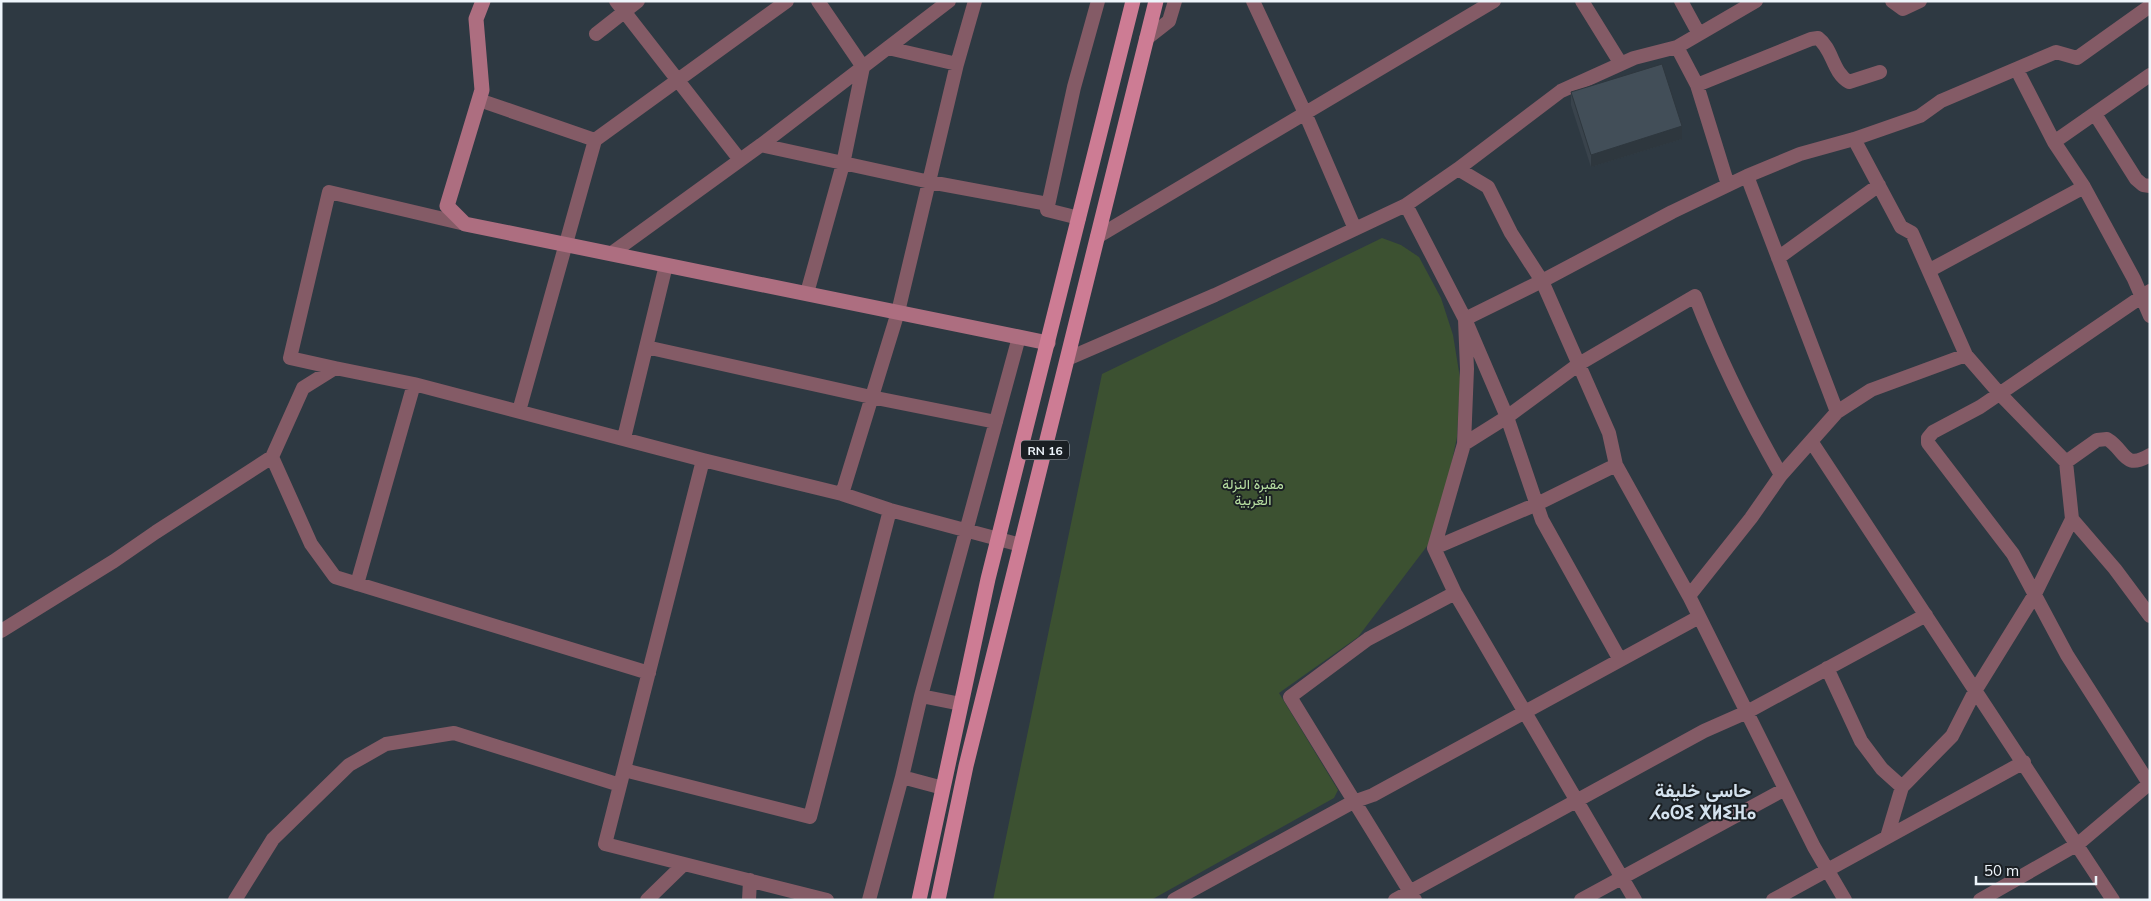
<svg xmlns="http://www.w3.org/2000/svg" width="2151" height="901" viewBox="0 0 2151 901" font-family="Mulish,Vazirmatn,'Noto Sans Tifinagh',sans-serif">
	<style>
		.green { fill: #3c5131 }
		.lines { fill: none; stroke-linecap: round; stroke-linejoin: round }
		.street { stroke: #845b66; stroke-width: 14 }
		.secondary { stroke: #ad6e80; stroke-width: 15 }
		.primary { stroke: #cd7c94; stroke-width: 15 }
		.wall { fill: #39434c }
		.shaded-wall { fill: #2e373e }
		.building { fill: #424e58; stroke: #2e373e }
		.labels { text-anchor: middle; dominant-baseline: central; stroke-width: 4; stroke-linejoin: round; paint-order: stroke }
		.shield { fill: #1a1f23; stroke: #aeb5ba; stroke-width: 1 }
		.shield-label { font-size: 12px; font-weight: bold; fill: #eef5fb }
		.park-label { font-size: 14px; fill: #b9e1a3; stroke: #1a1f23 }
		.district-label { font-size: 19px; font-weight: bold; fill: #d4e2ee; stroke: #1a1f23 }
	</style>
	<rect width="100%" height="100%" fill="#2e3942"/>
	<path class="green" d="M 1382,238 L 1401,245 L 1419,257 L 1441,298 L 1453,335 L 1460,378 L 1457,437 L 1437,533 L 1358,637 L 1279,693 L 1338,790 L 1334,798 L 1151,900 L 993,900 L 1102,374 Z"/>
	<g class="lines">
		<path class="street" d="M 616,1 L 740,160
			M 1253,1 L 1305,113 L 1355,229
			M 1582,1 L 1621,64
			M 1681,1 L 1699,34
			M 1892,1 L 1903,9 L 1920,1
			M 596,34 L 638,1
			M 1146,39 L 1169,21 L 1175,1
			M 1677,47 L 1756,1
			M 888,48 L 957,64
			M 2017,70 L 2054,142 L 2084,187 L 2134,279 L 2150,316
			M 1697,85 L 1811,39 L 1818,38 C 1833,49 1832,72 1849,82 L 1880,72
			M 479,100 L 595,140
			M 2095,114 L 2136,179 L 2143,185 L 2150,186
			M 1854,139 L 1901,227 L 1912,233 L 1966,355 L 1999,393 L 2066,462 L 2072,519 L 2035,594 L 1975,691 L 1952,736 L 1902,787 L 1887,837
			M 2054,142 L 2150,75
			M 761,145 L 930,182 L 1048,204
			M 1458,169 L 1488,187 L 1511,233 L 1542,281 L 1609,433 L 1616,465 L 1689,596 L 1814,847 L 1845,900
			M 1747,176 L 1837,412
			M 1406,205 L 1465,319 L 1507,417 L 1542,520 L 1620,660
			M 1079,218 L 1047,210 L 1074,87 L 1098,1
			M 1097,237 L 1494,1
			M 612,253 L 761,145 L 949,1
			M 1778,258 L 1879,185
			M 1930,270 L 2084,187
			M 2150,291 L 1980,407 L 1933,432 L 1928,438 L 1928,443 L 2013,554 L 2067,655 L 2150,785
			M 807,293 L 843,164 L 863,67 L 818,1
			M 646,347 L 871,397 L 996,422
			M 1067,359 L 1215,295 L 1406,205 L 1458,169 L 1561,91 L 1634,58 L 1677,47 L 1697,85 L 1728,185
			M 335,368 L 290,358 L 329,192 L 465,224
			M 519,411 L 595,140 L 787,1
			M 624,438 L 666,265
			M 1811,441 L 2113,900
			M 1464,444 L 1507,417 L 1579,364 L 1695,296 C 1719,358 1748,417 1781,475
			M 272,457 L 311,544 L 335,577 L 649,673
			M 703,460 L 605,844 L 827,900
			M 2066,462 L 2097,440 L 2107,439 C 2126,450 2123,471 2150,455
			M 842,494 L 898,312 L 957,64 L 975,1
			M 2072,519 L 2115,569 L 2150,616
			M 1434,548 L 1537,504 L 1616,465
			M 357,584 L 414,384
			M 1689,596 L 1751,518 L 1781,475 L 1837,412 L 1871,390 L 1966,355
			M 1,631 L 114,561 L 156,532 L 272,457 L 303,388 L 335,368 L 414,384 L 703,460 L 842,494 L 890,510 L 1021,545
			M 1827,668 L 1861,741 L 1882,769 L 1902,787
			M 921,696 L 961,704
			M 624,770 L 810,817 L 890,510
			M 902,777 L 943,788
			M 235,900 L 273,839 L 349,765 L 386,744 L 454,733 L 620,785
			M 647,900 L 684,864
			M 749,900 L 750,880
			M 869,900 L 902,777 L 921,696 L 1019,337
			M 1174,900 L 1353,802 L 1373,795 L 1699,617
			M 1395,900 L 1704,731 L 1747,712 L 1926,615
			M 1415,900 L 1290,697 L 1368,639 L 1455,593
			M 1581,900 L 1785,789
			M 1635,900 L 1455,593 L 1434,548 L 1464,444 L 1467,369 L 1465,319 L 1542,281 L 1672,212 L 1747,176 L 1800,154 L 1854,139 L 1920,116 L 1941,101 L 2056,52 L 2077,58 L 2150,6
			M 1773,900 L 2024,762
			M 1980,900 L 2078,844 L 2150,783"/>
		<path class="secondary" d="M 483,1 L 476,19 L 482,90 L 447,206 L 465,224 L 1048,343"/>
		<path class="primary" d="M 919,900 L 988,579 L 1133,1
			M 938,900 L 966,766 L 1156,1"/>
	</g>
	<path class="wall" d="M 1571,92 L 1682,139 L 1591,167 L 1571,105 Z"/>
	<path class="shaded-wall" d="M 1682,126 L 1682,139 L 1591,167 L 1591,155 Z"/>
	<path class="building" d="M 1662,64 L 1682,126 L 1591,155 L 1571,92 Z"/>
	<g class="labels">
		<rect class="shield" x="1021" y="440.5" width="48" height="19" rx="4"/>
		<g class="shield-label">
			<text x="1045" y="450">RN 16</text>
		</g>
		<g class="park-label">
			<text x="1253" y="484">مقبرة النزلة<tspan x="1253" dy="16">الغربية</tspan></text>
		</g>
		<g class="district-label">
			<text x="1703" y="790">حاسي خليفة<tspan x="1703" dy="22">ⵃⴰⵙⵉ ⵅⵍⵉⴼⴰ</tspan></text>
		</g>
	</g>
	<rect width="2151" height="901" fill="none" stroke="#eef5fb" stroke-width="5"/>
	<path d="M1976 876v8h120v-8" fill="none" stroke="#eef5fb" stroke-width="2.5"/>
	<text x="1984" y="876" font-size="15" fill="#eef5fb" stroke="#1a1f23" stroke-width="4" paint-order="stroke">50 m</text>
</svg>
